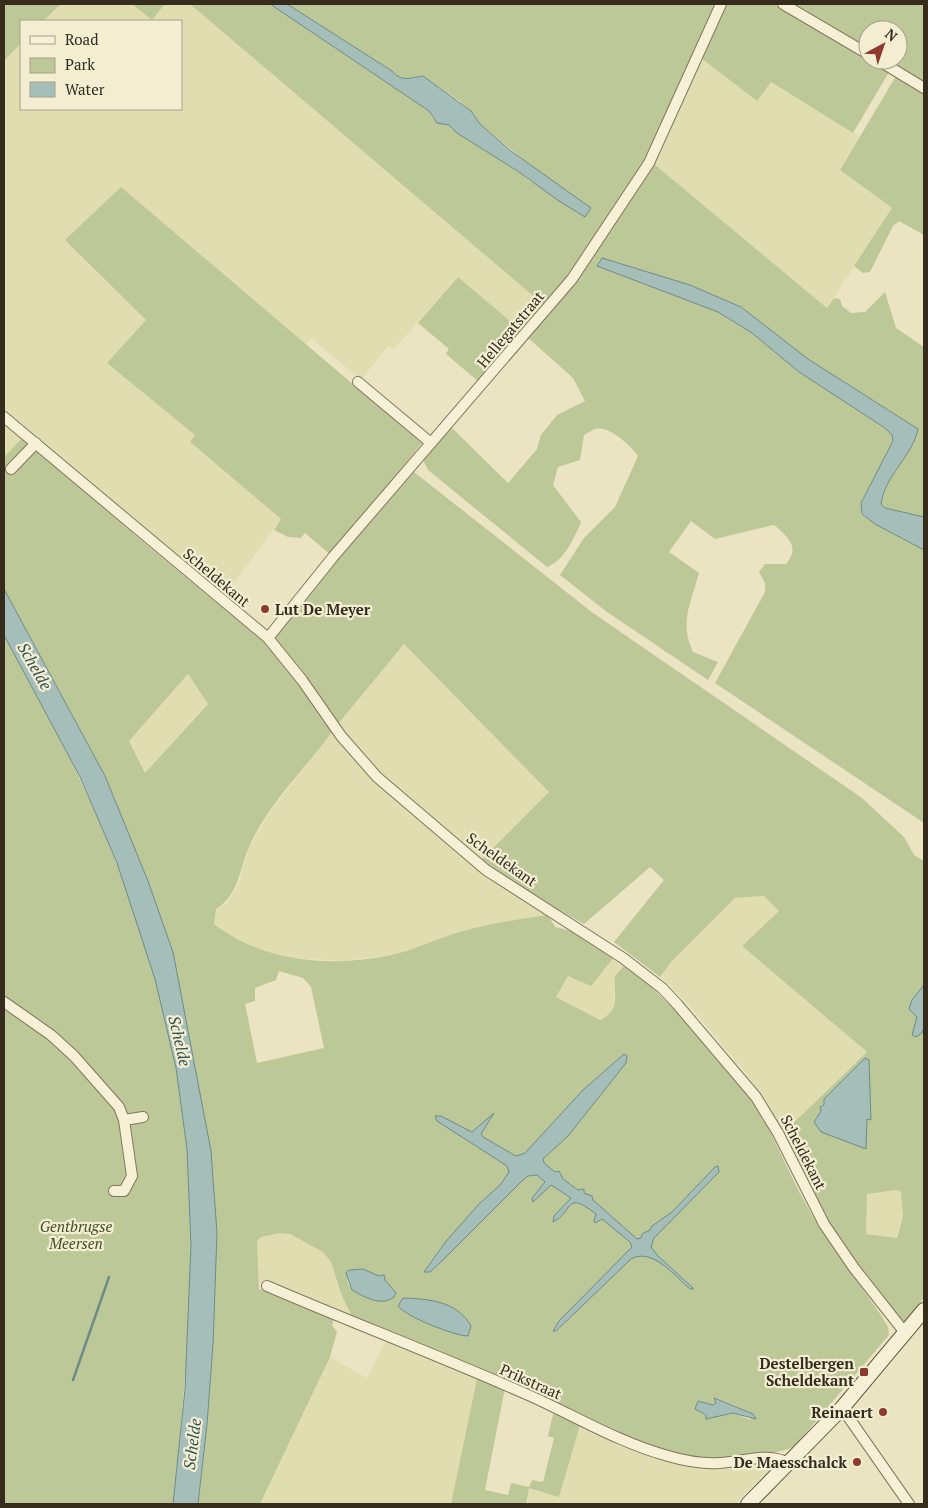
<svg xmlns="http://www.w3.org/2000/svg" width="928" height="1508" viewBox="0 0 928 1508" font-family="'PT Serif',serif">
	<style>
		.farmland { fill: #e0deb1 }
		.green { fill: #bdc898; fill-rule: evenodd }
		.water { fill: #a5beba; stroke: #6d8c88 }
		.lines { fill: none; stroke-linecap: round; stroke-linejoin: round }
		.stream { stroke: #6d8c88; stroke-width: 2.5 }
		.street-casing { stroke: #84765b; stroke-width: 12 }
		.secondary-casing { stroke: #66573e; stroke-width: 16 }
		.street { stroke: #f6f1d6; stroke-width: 10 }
		.secondary { stroke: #f6f1d6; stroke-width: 14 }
		.poi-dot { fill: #8f3a2f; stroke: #f3edd2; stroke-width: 2 }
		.labels { text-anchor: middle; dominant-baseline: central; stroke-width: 4.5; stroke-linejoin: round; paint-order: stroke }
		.street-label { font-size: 15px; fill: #352c1e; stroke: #f3edd2 }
		.poi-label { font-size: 15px; font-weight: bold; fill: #352c1e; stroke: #f3edd2; text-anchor: end }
		.park-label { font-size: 15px; font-style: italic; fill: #415026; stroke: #f3edd2 }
		.water-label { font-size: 16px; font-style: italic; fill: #2f5254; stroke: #f3edd2 }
	</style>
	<rect width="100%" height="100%" fill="#ebe4c3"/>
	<path class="farmland" d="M 61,4 L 132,4 L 152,20 L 165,4 L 190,4 L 545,306 L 523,332 L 458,277 L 394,349 L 388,346 L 361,380 L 311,338 L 306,345 L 121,188 L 66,240 L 146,320 L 195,435 L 190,442 L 281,519 L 225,595 L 4,409 L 4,61 L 21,43 L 21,109 L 181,109 L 181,21 L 43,21 Z
		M 701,58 L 757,101 L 770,82 L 859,136 L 840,170 L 892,208 L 827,308 L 654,164 Z
		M 4,422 L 22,438 L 4,457 Z
		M 404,644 L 550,792 L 482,859 L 384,778 L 338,724 Z
		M 188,674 L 208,703 L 145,773 L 129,741 Z
		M 332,732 L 359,764 L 420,821 L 477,867 L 548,915 L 517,919 L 392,955 L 344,961 L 292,958 L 257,949 L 228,935 L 213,924 L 216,909 L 227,903 L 238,885 L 249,847 L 268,814 Z
		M 764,896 L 779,911 L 742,946 L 867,1052 L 782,1134 L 766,1101 L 747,1075 L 689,1005 L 660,977 L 672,961 L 735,898 Z
		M 614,957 L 626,964 L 614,986 L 615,1007 L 610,1014 L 599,1020 L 556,997 L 568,976 Z
		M 896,1190 L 901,1192 L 903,1216 L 896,1238 L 866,1234 L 867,1194 Z
		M 280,1233 L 290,1234 L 323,1252 L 331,1262 L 342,1296 L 356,1324 L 259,1282 L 257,1241 L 261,1237 Z
		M 387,1339 L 478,1379 L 451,1504 L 260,1504 L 330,1357 L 367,1378 Z
		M 580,1425 L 771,1461 L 772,1467 L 735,1504 L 526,1504 L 529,1488 L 559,1496 Z"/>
	<path class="green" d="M 4,4 L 61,4 L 43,21 L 21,21 L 21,43 L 4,61 Z
		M 132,4 L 165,4 L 152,20 Z
		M 190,4 L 270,4 L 429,111 L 433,119 L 449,125 L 457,133 L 519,172 L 531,182 L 546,178 L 480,124 L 471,111 L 458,100 L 423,76 C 410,78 401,82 391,71 L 287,4 L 716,4 L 645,161 L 570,275 L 545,306 Z
		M 725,4 L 774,4 L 889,72 L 853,133 L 771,82 L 757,101 L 701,58 Z
		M 792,4 L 924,4 L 924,83 L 886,60 L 898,60 L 898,30 L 868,30 L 868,49 Z
		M 896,76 L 924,92 L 924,235 L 899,221 L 893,226 L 870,272 L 863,273 L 854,266 L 892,208 L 840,170 Z
		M 654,164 L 827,308 L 834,298 L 840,299 L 842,306 L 851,313 L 865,312 L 885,292 L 896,328 L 924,347 L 924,517 L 885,508 L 881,504 C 885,475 912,457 918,429 L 808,359 L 741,307 L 690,285 L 602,258 L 597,266 L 718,312 L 752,333 L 799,372 L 885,428 L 892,435 L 893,441 L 861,503 L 861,514 L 875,524 L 924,550 L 924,823 L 715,683 L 765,592 L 765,583 L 759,572 L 765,564 L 786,564 C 801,547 787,536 774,525 L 715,539 L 691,521 L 669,552 L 699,573 C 691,603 679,622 693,652 L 718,662 L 708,680 L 607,612 L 560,575 L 584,538 L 615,507 L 638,456 C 631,446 609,425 595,429 C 592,430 588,433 584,435 L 580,460 L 558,467 L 553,485 L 581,522 C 574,538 565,560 547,567 L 428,470 L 423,460 L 451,427 L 508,483 L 537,449 L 541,435 L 557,415 L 585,401 L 573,378 L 527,337 L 578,279 Z
		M 121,187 L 422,443 L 331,555 L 305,533 L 301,538 L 288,537 L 274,530 L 281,519 L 190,442 L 195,435 L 107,363 L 146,320 L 65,240 Z
		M 458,277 L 523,332 L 479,382 L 446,354 L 449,349 L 418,323 Z
		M 22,438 L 148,546 L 270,647 L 294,675 L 332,732 C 305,769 267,805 249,847 C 239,870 239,895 216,909 L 214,924 C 263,962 331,968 391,955 C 415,950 438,938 463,931 C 490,923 520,919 548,915 L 555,927 L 576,932 L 614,957 L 591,986 L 568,976 L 556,997 L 600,1020 C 622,1008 613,997 615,976 L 626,964 C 668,1002 710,1042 744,1088 C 768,1121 782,1159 801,1195 C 823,1237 854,1276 881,1315 L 888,1327 L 889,1335 L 794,1447 C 784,1451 776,1452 765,1454 C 748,1457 730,1460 712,1459 C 646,1456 566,1413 505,1388 L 485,1490 L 508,1495 L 511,1483 L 529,1487 L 532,1480 L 543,1482 L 554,1438 L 548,1436 L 553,1414 L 557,1414 L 580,1425 L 559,1497 L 529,1488 L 526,1504 L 451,1504 L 477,1379 L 357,1327 L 342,1296 L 331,1262 L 323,1252 L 290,1234 L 280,1233 L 261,1237 L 257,1241 L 259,1289 L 334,1319 L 332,1325 L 337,1332 L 330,1357 L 260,1504 L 198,1504 L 207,1424 L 213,1345 L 173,952 L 148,881 L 105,776 L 4,589 L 4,457 ZM 188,674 L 208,704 L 145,773 L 129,741 ZM 279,971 L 303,978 L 311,987 L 324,1048 L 257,1063 L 245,1004 L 255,1001 L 255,988 L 276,980 ZM 349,1270 L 379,1276 L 396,1293 L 394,1297 C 383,1306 357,1297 349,1285 C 347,1282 347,1277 347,1273 ZM 403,1298 L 432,1301 L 413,1315 L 406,1314 L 398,1305 ZM 715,1398 L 749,1412 L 751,1420 L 733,1413 L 706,1419 L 706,1416 L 696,1410 L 698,1401 L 713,1405 L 716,1404 Z
		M 414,472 L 593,613 L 862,798 L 904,837 L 914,855 L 924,861 L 924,1297 L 905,1323 L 899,1321 L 823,1214 L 782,1134 L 867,1052 L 742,946 L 779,911 L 764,896 L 735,898 L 672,961 L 660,977 L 614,942 L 664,880 L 650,867 L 584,924 L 529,893 L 480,861 L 549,792 L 404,644 L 338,724 L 275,640 L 275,635 L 287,618 ZM 896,1190 L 901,1192 L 903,1216 L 897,1238 L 866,1234 L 867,1194 Z
		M 4,635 C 95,794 172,965 187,1150 C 197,1268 185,1387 173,1504 L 4,1504 Z"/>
	<path class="water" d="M 270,4 L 287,4 L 392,71 C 401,82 410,78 423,76 L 471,111 L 480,124 L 511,151 L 591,208 L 585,217 L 559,201 L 519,172 L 457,133 L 449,125 L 437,123 L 429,111 Z
		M 602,258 L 690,285 L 741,307 L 808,359 L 918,429 C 912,457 885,475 881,504 L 885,508 L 924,517 L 924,550 L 875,524 L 862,514 L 861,503 L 893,441 L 892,435 L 885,428 L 799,372 L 752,333 L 718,312 L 597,266 Z
		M 4,589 L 105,776 L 148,881 L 173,952 L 211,1151 L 217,1233 L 213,1345 L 207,1424 L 198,1504 L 173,1504 L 185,1389 L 191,1245 L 187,1149 L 176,1068 L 155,979 L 117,863 L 80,777 L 4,635 Z
		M 924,985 L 924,1027 L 922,1033 L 916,1037 L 912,1035 L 917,1017 L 909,1009 L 912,1000 Z
		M 624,1054 L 627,1056 L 626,1063 L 568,1136 L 543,1159 L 544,1163 L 555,1172 L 559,1171 L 563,1179 L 578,1190 L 584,1189 L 584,1193 L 592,1196 L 593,1200 L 637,1239 L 641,1238 L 642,1234 L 650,1230 L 652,1226 L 672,1212 L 715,1167 L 718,1166 L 719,1172 L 654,1238 L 651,1247 L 658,1256 L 694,1289 L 690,1289 C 675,1276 652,1247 631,1259 L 556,1331 L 553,1331 L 559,1321 L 632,1247 L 630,1242 L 602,1219 L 595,1223 L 594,1221 L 596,1214 C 564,1189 574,1212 553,1222 L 554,1216 L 571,1198 L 551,1185 L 533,1202 L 532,1198 L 545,1182 L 537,1175 L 528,1176 L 522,1181 L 443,1260 L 430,1272 L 424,1272 L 447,1240 L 479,1204 L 500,1185 L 509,1172 L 507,1166 L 437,1121 L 435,1116 L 441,1116 L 472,1132 L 494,1113 L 481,1134 L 483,1137 L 516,1156 L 525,1153 L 583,1090 Z
		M 865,1058 L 869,1060 L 871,1120 L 867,1119 L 866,1149 L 821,1132 L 814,1122 L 821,1111 L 820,1107 L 824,1105 L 824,1099 Z
		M 363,1269 L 379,1276 L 384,1275 L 385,1280 L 396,1293 L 394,1297 C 382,1307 364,1297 352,1290 L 346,1273 L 349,1270 Z
		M 403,1298 C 429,1299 457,1301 471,1326 L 468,1336 C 455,1336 404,1316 398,1306 Z
		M 714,1398 L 753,1414 L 756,1419 L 733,1413 L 706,1419 L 706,1415 L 695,1409 L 698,1401 L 713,1405 L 716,1403 Z"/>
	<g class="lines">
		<path class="stream" d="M 73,1380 L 109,1277"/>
		<defs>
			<path id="street" d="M 783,4 L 868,54
				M 878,60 L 924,88
				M 358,382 L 431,443
				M 4,417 L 268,638 L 302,680 L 341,736 L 377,777 L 486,870 L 623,958 L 662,988 L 677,1004 L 756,1097 L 778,1133 L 824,1224 L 854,1268 L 906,1334
				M 11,469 L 36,443
				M 268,638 L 333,557 L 572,279 L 649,163 L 721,4
				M 4,1002 L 51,1035 L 74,1056 L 119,1107 L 124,1120 L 132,1176 L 124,1191 L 114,1191
				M 124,1120 L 143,1117
				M 267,1286 C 353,1323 440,1356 526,1394 C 574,1415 617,1442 668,1456 C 685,1461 702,1464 720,1463 C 743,1462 769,1451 790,1464
				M 842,1408 L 909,1504"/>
			<path id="secondary" d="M 748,1504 L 842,1408 L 924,1310"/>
		</defs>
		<use href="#street" class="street-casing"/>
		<use href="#secondary" class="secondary-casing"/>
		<use href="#street" class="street"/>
		<use href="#secondary" class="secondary"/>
	</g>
	<g class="poi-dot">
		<circle cx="265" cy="609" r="5"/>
		<rect x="859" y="1367" width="10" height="10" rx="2.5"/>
		<circle cx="883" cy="1412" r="5"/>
		<circle cx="857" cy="1462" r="5"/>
	</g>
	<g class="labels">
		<g class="street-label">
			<text transform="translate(510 329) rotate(-50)">Hellegatstraat</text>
			<text transform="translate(217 577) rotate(40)">Scheldekant</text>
			<text transform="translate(502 859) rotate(35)">Scheldekant</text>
			<text transform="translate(804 1152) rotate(63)">Scheldekant</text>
			<text transform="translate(531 1381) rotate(24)">Prikstraat</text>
		</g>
		<g class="poi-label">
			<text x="275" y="609" text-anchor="start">Lut De Meyer</text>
			<text x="854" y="1363">Destelbergen<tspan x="854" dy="17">Scheldekant</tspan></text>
			<text x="873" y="1412">Reinaert</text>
			<text x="847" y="1462">De Maesschalck</text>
		</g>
		<g class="park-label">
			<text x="76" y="1226">Gentbrugse<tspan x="76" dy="17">Meersen</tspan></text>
		</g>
		<g class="water-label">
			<text transform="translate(35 666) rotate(60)">Schelde</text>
			<text transform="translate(180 1041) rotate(77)">Schelde</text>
			<text transform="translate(192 1444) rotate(-83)">Schelde</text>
		</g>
	</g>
	<rect width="928" height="1508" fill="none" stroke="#352c1e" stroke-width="10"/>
	<rect x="20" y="20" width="162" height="90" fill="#f3edd2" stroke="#a7a08a"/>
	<rect x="30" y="36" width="25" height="8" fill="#f6f1d6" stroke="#a7a08a"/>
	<text x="65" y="45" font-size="15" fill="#352c1e">Road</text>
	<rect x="30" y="58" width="25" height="15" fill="#bdc898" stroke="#a7a08a"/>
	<text x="65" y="70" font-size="15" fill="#352c1e">Park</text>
	<rect x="30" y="82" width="25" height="15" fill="#a5beba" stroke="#a7a08a"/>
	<text x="65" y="95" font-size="15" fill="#352c1e">Water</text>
	<g transform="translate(883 45) rotate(40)"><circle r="24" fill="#f3edd2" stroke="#a7a08a"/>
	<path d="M0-4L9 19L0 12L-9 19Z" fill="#8f3a2f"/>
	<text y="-8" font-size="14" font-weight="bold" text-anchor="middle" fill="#352c1e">N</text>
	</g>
</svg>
